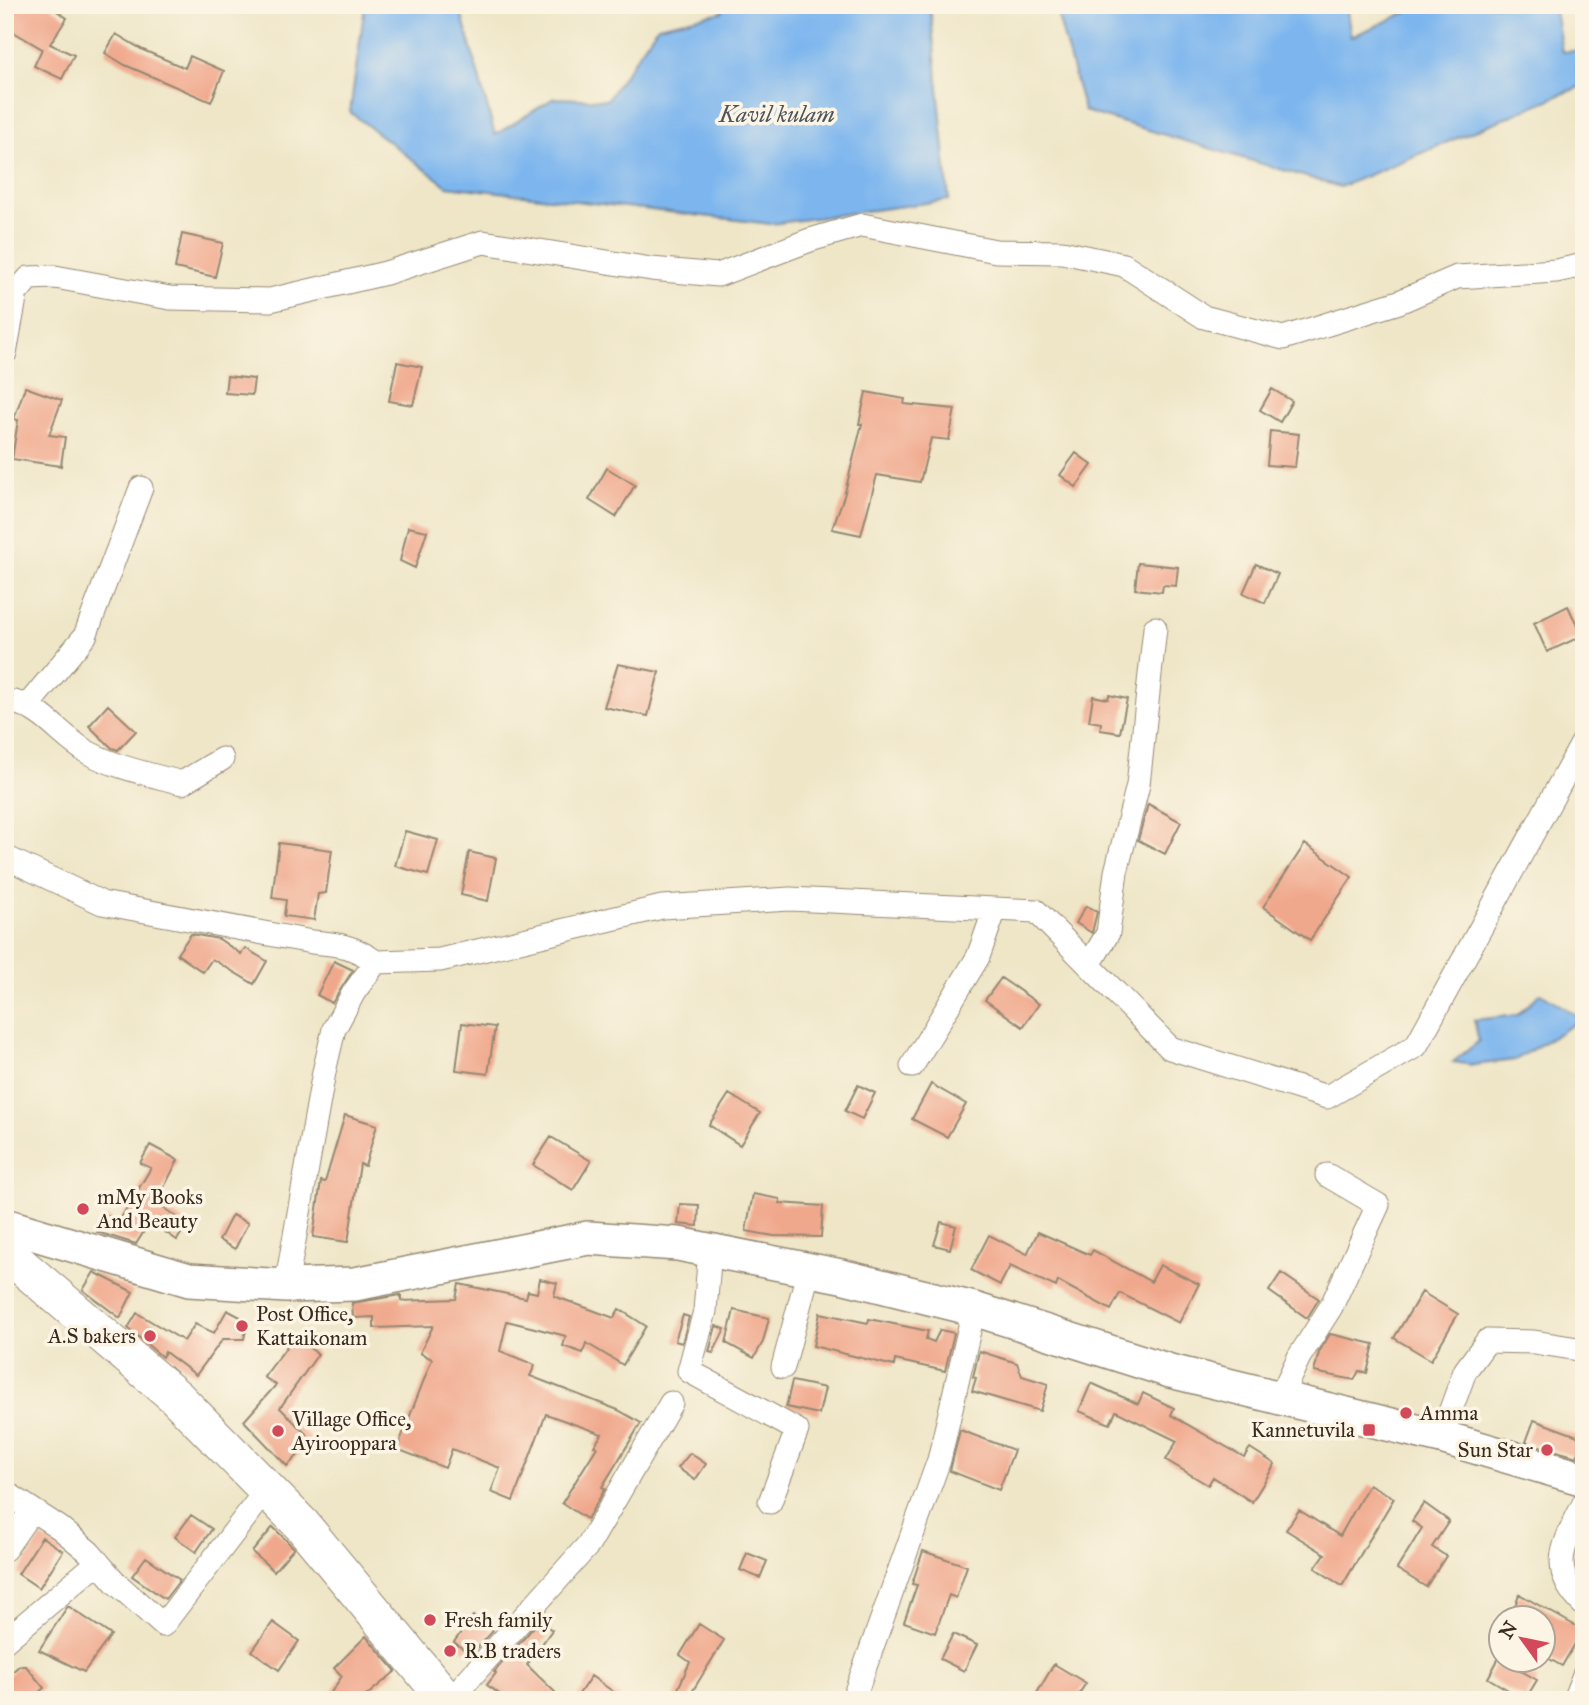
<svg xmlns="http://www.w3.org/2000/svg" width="1589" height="1705" viewBox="0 0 1589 1705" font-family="'IM FELL Great Primer',serif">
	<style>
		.water { fill: #7db6ee; stroke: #5c7086; stroke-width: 2 }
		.building { fill: #f0a88c }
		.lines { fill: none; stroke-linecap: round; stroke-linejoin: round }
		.minor-casing { stroke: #958873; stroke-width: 25 }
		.secondary-casing { stroke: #958873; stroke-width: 36 }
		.primary-casing { stroke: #958873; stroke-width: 39 }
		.minor { stroke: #fff; stroke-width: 23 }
		.secondary { stroke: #fff; stroke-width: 33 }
		.primary { stroke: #fff; stroke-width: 37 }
		.poi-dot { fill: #d1495b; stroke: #fcf5e5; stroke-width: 2.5 }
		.labels { text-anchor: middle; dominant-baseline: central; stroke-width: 7; stroke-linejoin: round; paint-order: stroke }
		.poi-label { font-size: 21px; fill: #3b2a1e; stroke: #fcf5e5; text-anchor: start }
		.water-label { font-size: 23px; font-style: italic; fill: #4f545c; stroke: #fcf5e5 }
	</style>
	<rect width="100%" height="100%" fill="#fcf5e5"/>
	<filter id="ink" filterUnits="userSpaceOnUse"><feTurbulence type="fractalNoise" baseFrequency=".0143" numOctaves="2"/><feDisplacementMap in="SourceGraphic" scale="14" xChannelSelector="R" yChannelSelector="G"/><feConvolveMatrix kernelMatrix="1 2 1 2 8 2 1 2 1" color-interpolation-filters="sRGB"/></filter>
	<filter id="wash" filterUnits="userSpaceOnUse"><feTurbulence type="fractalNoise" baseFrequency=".00686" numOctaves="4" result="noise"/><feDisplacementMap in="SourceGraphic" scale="28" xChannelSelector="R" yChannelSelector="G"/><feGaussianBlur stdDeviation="1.57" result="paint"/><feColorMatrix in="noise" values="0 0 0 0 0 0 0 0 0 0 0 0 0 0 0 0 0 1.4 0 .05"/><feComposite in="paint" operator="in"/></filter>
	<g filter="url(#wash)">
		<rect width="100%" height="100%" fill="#efe6c8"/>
		<path class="water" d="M 365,5 L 459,5 L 495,135 L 554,98 L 607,100 L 658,26 L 722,12 L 725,5 L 930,5 L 949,200 L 771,224 L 447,186 L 350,112 Z
			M 1055,5 L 1346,5 L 1351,37 L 1423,5 L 1554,5 L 1562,52 L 1584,50 L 1584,85 L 1340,187 L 1084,111 Z
			M 1541,993 L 1582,1019 L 1515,1060 L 1474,1065 L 1453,1062 L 1479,1041 L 1474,1020 L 1517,1015 Z"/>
		<g id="blocks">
			<path class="building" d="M 5,5 L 48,5 L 67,18 L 50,44 L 74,55 L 62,79 L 34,66 L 42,49 L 5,27 Z
				M 116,34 L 143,50 L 185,68 L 190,56 L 224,71 L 211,102 L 125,65 L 105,53 Z
				M 182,234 L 223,243 L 215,277 L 175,268 Z
				M 397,362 L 422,367 L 413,405 L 389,401 Z
				M 227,376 L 254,379 L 252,395 L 225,393 Z
				M 25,387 L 62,400 L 49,435 L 65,437 L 61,466 L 12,459 L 18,420 L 14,419 Z
				M 1272,389 L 1292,401 L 1280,422 L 1260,410 Z
				M 866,392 L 905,399 L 904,404 L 955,409 L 949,440 L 931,438 L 920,482 L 877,475 L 861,535 L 832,529 L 844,496 L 862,424 L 859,424 Z
				M 1270,431 L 1299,434 L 1295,467 L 1267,465 Z
				M 1076,453 L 1092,465 L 1076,487 L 1060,475 Z
				M 607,468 L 635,485 L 616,517 L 589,500 Z
				M 408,527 L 427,531 L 415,568 L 400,561 Z
				M 1138,563 L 1178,567 L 1176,586 L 1163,585 L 1162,592 L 1135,589 Z
				M 1256,564 L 1278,574 L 1265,603 L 1243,593 Z
				M 1568,606 L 1582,636 L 1547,652 L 1534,623 Z
				M 618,664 L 659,672 L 648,716 L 604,707 Z
				M 1109,695 L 1127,699 L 1120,733 L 1100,730 L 1101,723 L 1089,721 L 1093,696 L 1108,699 Z
				M 108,705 L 136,731 L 118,750 L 112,748 L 89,726 Z
				M 1148,804 L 1181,822 L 1165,854 L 1138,840 Z
				M 405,831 L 438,840 L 428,875 L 395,866 Z
				M 279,843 L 332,850 L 326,893 L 318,894 L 314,920 L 284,916 L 286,900 L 272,898 Z
				M 1305,844 L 1352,877 L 1310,940 L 1263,907 Z
				M 469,852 L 496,858 L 488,901 L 461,895 Z
				M 1086,906 L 1097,912 L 1092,933 L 1076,923 Z
				M 191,934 L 219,939 L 241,954 L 245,948 L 267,961 L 254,984 L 212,959 L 203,972 L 177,954 Z
				M 334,961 L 353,970 L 332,1003 L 317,995 Z
				M 1001,978 L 1039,1004 L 1023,1027 L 985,1000 Z
				M 462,1023 L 495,1027 L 488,1074 L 456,1070 Z
				M 931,1084 L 966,1104 L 947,1137 L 912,1119 Z
				M 858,1085 L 875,1093 L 862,1119 L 845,1111 Z
				M 729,1094 L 760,1113 L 740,1145 L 709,1125 Z
				M 345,1115 L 377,1125 L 365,1166 L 360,1164 L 348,1242 L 313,1237 L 321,1181 L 325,1182 Z
				M 551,1137 L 591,1161 L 573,1190 L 533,1165 Z
				M 150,1145 L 178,1160 L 156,1203 L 187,1224 L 177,1240 L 150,1222 L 136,1244 L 97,1232 L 107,1216 L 118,1223 L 151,1168 L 140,1163 Z
				M 753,1194 L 780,1199 L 780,1203 L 823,1206 L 821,1237 L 774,1236 L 746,1231 Z
				M 680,1204 L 699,1205 L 698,1226 L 678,1224 Z
				M 232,1215 L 248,1223 L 235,1249 L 219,1240 Z
				M 941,1222 L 956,1226 L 950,1249 L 934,1245 Z
				M 1038,1232 L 1090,1255 L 1093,1250 L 1151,1282 L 1160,1265 L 1199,1284 L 1179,1323 L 1120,1293 L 1111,1310 L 1058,1281 L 1056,1287 L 1010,1266 L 1000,1285 L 971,1270 L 989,1235 L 1027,1254 Z
				M 94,1272 L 133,1292 L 120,1318 L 83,1290 Z
				M 1281,1273 L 1319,1299 L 1307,1318 L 1269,1291 Z
				M 540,1279 L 557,1283 L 554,1296 L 614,1318 L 619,1309 L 646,1326 L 623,1365 L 586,1343 L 583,1353 L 563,1346 L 566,1336 L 507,1321 L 500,1351 L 535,1365 L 530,1376 L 618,1410 L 641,1423 L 602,1487 L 605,1489 L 587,1519 L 562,1503 L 597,1447 L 594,1446 L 602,1434 L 546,1414 L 513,1501 L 491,1492 L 500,1468 L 452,1449 L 445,1468 L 397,1449 L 432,1359 L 420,1353 L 433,1326 L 374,1328 L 374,1317 L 353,1318 L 352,1303 L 401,1295 L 401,1301 L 456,1299 L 459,1284 L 526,1298 L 528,1291 L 537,1293 Z
				M 1422,1292 L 1458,1314 L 1431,1360 L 1394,1338 Z
				M 227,1310 L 248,1321 L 244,1339 L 223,1339 L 196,1375 L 165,1352 L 162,1357 L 128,1328 L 137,1313 L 184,1341 L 195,1324 L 214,1333 Z
				M 734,1310 L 769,1318 L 763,1342 L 754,1358 L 726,1343 Z
				M 820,1313 L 868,1323 L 869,1319 L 928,1331 L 926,1339 L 934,1342 L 940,1330 L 954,1333 L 945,1371 L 895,1360 L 894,1366 L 813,1346 Z
				M 683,1315 L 689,1317 L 682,1343 L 675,1341 Z
				M 716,1326 L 725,1329 L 713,1353 L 709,1352 Z
				M 1330,1334 L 1374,1344 L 1367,1373 L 1359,1371 L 1354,1380 L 1314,1372 L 1319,1352 Z
				M 294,1337 L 318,1354 L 280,1408 L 313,1441 L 287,1466 L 244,1421 L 276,1385 L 264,1377 Z
				M 979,1351 L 1017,1363 L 1022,1376 L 1048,1384 L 1040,1411 L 972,1391 L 976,1378 L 973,1377 Z
				M 792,1381 L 825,1388 L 819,1414 L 786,1407 Z
				M 1091,1383 L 1138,1404 L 1143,1393 L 1174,1408 L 1171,1415 L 1244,1457 L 1250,1448 L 1275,1464 L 1252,1502 L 1213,1477 L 1208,1485 L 1166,1460 L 1177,1441 L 1116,1411 L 1110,1424 L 1079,1411 Z
				M 1534,1420 L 1583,1438 L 1577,1457 L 1526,1442 Z
				M 960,1430 L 1014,1450 L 999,1490 L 950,1471 Z
				M 690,1453 L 706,1464 L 695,1480 L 678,1468 Z
				M 1369,1484 L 1394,1498 L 1342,1586 L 1315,1568 L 1325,1554 L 1286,1530 L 1299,1510 L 1340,1536 Z
				M 1424,1503 L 1449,1521 L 1432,1547 L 1446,1556 L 1426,1587 L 1397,1569 L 1422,1528 L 1412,1521 Z
				M 191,1515 L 212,1529 L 196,1552 L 175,1537 Z
				M 273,1527 L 294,1548 L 274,1571 L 252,1552 Z
				M 42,1537 L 63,1551 L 39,1588 L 18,1574 Z
				M 923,1551 L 967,1566 L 956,1598 L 949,1595 L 935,1633 L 904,1622 L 917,1585 L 912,1584 Z
				M 747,1553 L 767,1561 L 760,1578 L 740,1570 Z
				M 146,1557 L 180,1580 L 165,1599 L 132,1576 Z
				M 1519,1594 L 1583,1630 L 1562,1666 L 1544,1656 L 1544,1618 L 1531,1618 L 1513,1612 Z
				M 68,1606 L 111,1635 L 84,1672 L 39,1650 Z
				M 473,1616 L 493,1631 L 471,1655 L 454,1642 Z
				M 539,1621 L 552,1630 L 527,1665 L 563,1700 L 508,1700 L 487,1685 L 496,1673 L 494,1672 Z
				M 273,1622 L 299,1641 L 279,1670 L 252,1651 Z
				M 699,1624 L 724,1640 L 687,1700 L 673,1700 L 690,1662 L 680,1655 Z
				M 953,1634 L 977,1645 L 964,1671 L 940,1659 Z
				M 366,1636 L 396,1671 L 361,1700 L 326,1700 L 342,1676 L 334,1668 Z
				M 1499,1658 L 1537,1680 L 1525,1700 L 1488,1678 Z
				M 1054,1664 L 1086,1683 L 1075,1700 L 1033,1700 Z
				M 19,1666 L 26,1666 L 44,1688 L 30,1700 L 13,1700 L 5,1690 L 5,1678 Z
				M 591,1676 L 625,1700 L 575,1700 Z"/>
		</g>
	</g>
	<g filter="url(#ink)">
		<use href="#blocks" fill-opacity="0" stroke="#958873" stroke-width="2"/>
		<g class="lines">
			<defs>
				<path id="minor" d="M 5,353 L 16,293 L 29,278 L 55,277 L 170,298 L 270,300 L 386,273 L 483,242 L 651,269 L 718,275 L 810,240 L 862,225 L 996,251 L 1062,252 L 1124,265 L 1204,317 L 1283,338 L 1399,302 L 1457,277 L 1556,271 L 1584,265
					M 28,705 L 85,636 L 141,488
					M 5,709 L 14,702 C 44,709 63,739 89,753 C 118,768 152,775 182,783 L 222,759
					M 5,857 L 102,903 L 312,942 C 338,944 354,946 376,962
					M 1089,965 L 1108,933 L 1116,872 L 1138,785 L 1155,628
					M 912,1066 L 978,957 L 995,909
					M 710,1250 L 705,1311 L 689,1371 L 797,1430 L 770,1502
					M 286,1286 L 324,1072 L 334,1029 L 354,992 L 376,962 L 440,960 L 662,907 L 790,899 L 1036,911 L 1170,1048 L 1327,1097 L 1416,1046 L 1584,740
					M 783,1367 L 809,1269
					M 1280,1398 L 1299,1357 L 1331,1307 L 1378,1205 L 1327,1175
					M 1441,1437 L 1465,1371 L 1487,1341 L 1534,1342 L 1584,1350
					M 5,1492 L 60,1528 L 89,1552 L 116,1583 L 163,1625 L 267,1489
					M 1584,1503 C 1565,1543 1546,1569 1584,1605
					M 5,1549 L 32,1510
					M 5,1641 L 98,1562
					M 450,1700 L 589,1544 L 671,1403
					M 853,1700 L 939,1460 L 974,1309
					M 1574,1700 L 1584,1675"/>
				<path id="secondary" d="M 5,1225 L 189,1280 L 286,1286 L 355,1284 L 588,1238 L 678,1244 L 841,1276 L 974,1309 L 1170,1371 L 1441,1437 L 1584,1479"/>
				<path id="primary" d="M 5,1252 L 176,1397 L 302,1525 L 447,1700"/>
			</defs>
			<use href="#minor" class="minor-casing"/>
			<use href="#secondary" class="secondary-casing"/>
			<use href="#primary" class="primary-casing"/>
			<use href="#minor" class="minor"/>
			<use href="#secondary" class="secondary"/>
			<use href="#primary" class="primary"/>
		</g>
	</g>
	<g class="poi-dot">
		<circle cx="83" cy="1209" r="7"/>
		<circle cx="242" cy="1326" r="7"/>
		<circle cx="150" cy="1336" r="7"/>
		<circle cx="1406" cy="1413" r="7"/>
		<rect x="1362" y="1423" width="14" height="14" rx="3.5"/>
		<circle cx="278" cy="1431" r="7"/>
		<circle cx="1547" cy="1450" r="7"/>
		<circle cx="430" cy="1620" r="7"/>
		<circle cx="450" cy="1651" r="7"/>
	</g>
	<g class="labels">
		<g class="poi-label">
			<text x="97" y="1197">mMy Books<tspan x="97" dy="24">And Beauty</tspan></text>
			<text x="256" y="1314">Post Office,<tspan x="256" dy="24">Kattaikonam</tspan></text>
			<text x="136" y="1336" text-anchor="end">A.S bakers</text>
			<text x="1420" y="1413">Amma</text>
			<text x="292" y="1419">Village Office,<tspan x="292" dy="24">Ayirooppara</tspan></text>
			<text x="1355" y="1430" text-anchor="end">Kannetuvila</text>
			<text x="1533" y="1450" text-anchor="end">Sun Star</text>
			<text x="444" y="1620">Fresh family</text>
			<text x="464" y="1651">R.B traders</text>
		</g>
		<g class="water-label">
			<text x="777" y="114">Kavil kulam</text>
		</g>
	</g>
	<rect width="1589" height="1705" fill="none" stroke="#fcf5e5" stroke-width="28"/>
	<g transform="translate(1522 1639) rotate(303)"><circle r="33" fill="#fcf5e5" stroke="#afa495" stroke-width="2"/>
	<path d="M0-5L12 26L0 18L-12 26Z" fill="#d1495b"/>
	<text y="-10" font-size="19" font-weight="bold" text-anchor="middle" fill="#3b2a1e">N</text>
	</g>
</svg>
